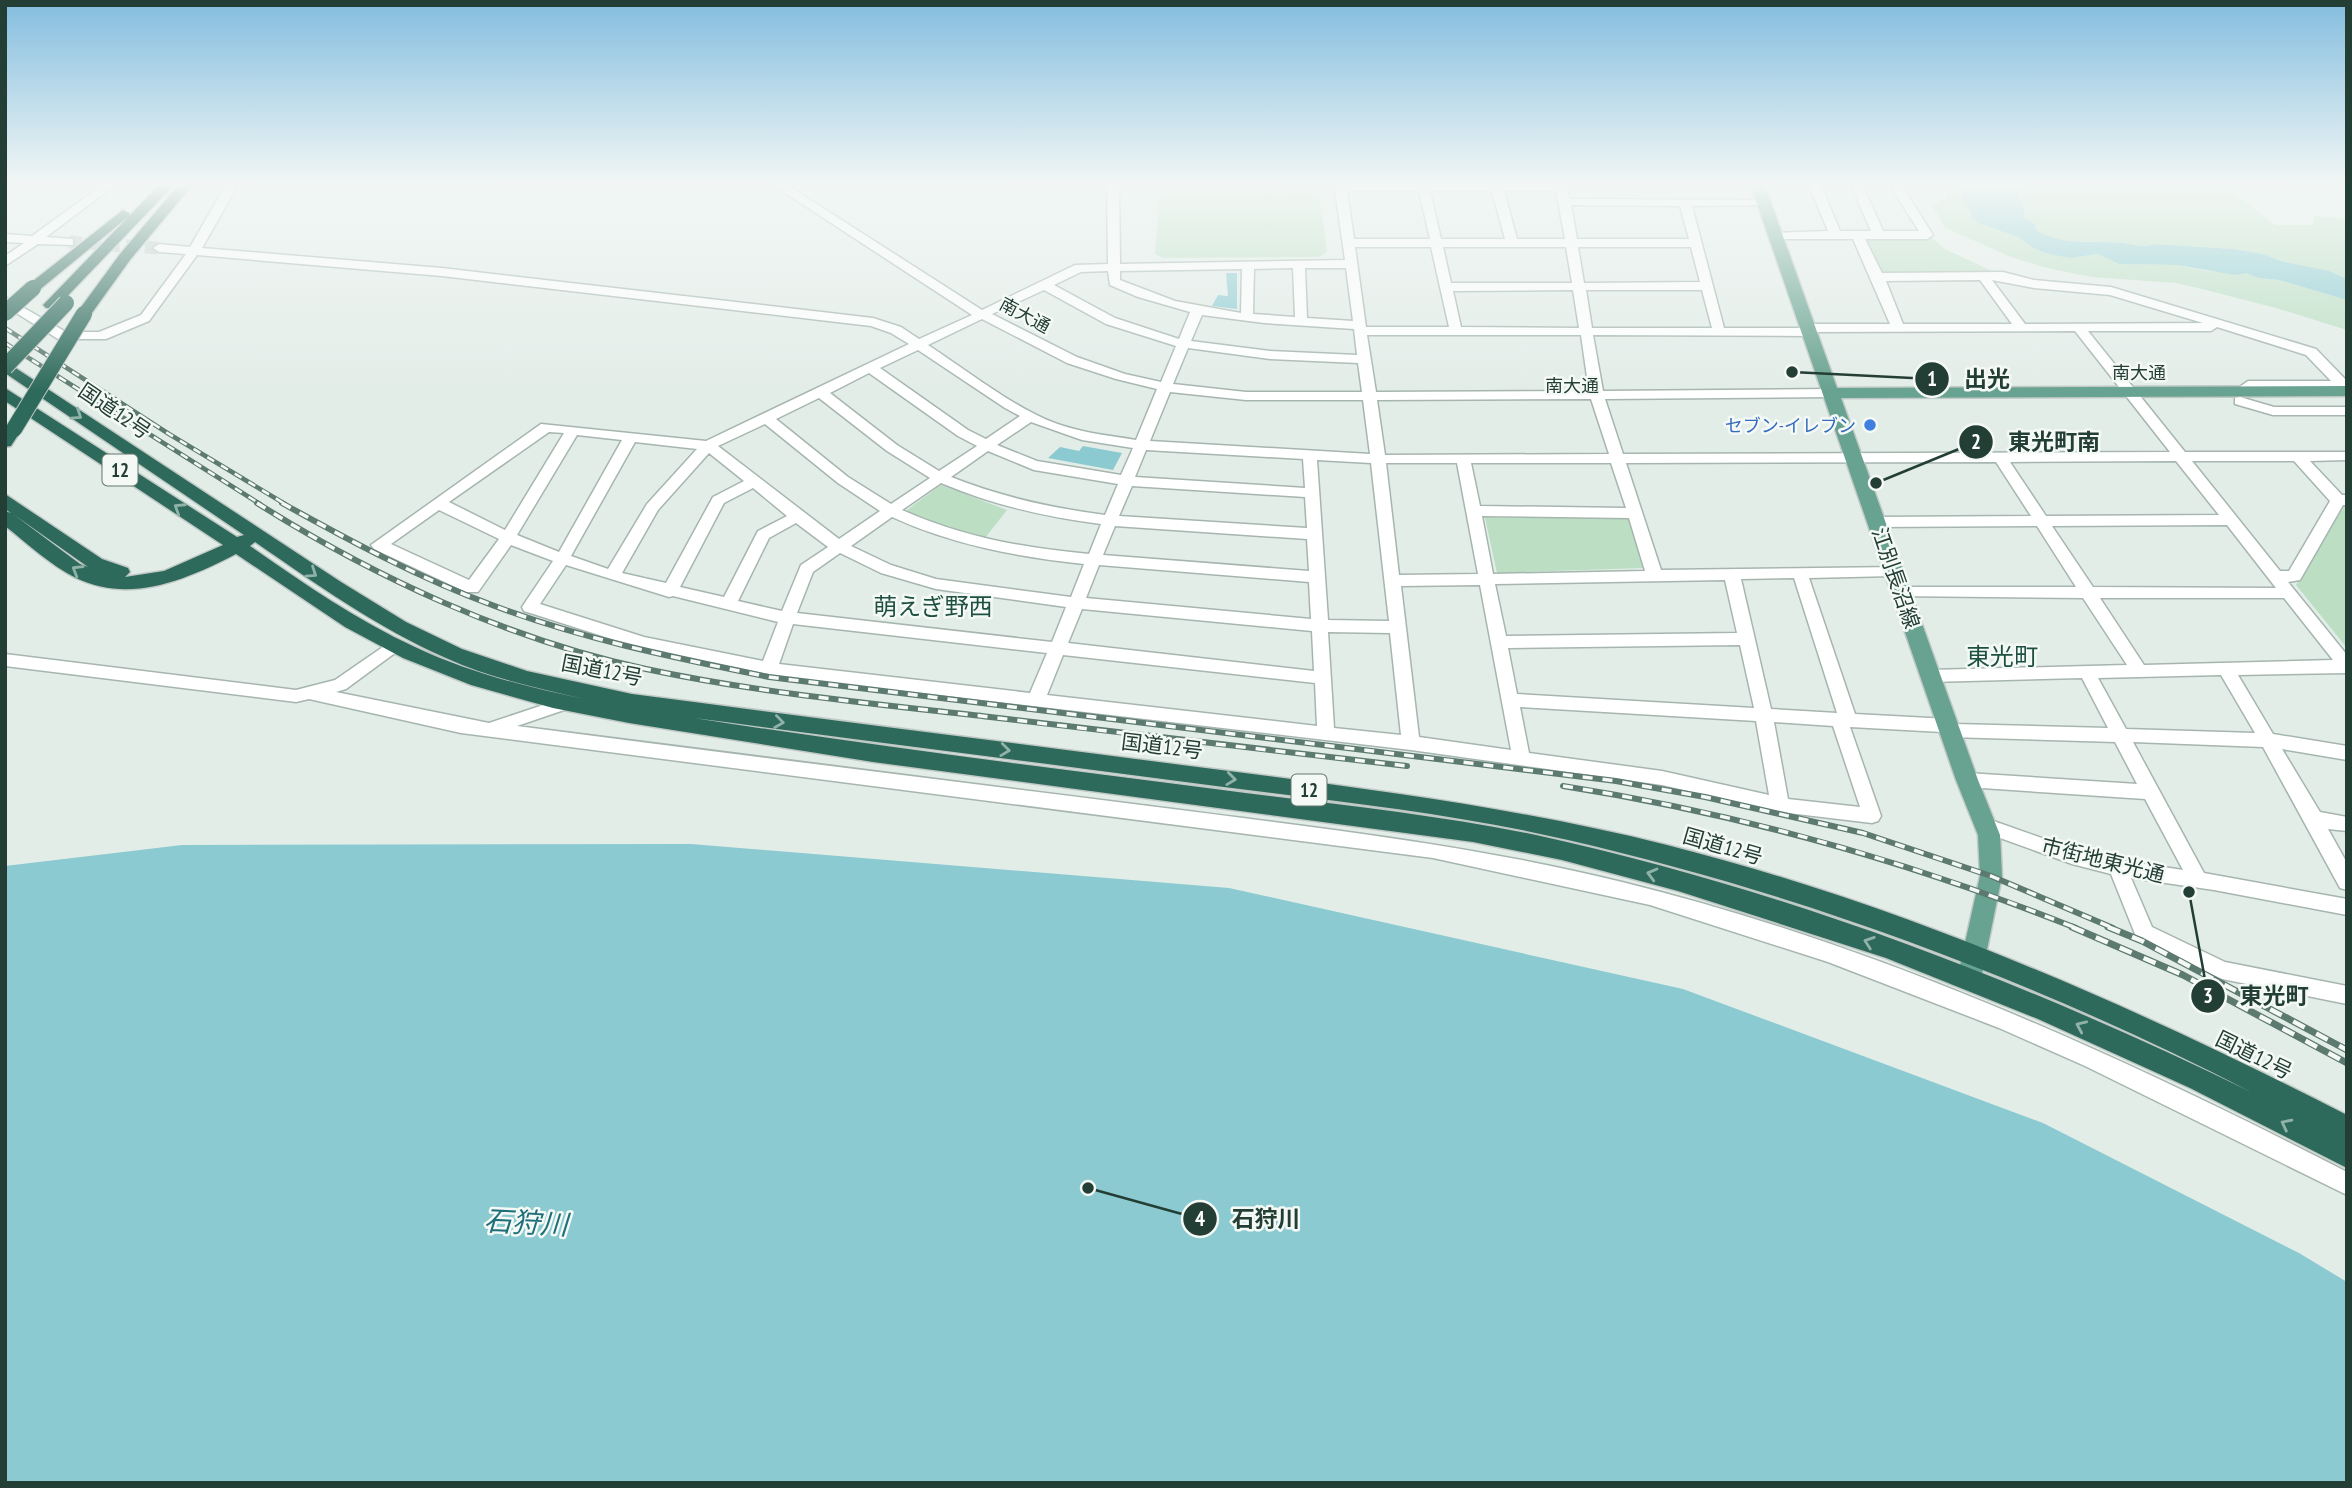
<svg xmlns="http://www.w3.org/2000/svg" width="2352" height="1488" viewBox="0 0 2352 1488" font-family="'PT Sans Narrow','Noto Sans JP',sans-serif">
	<style>
		.green { fill: #bcdec3 }
		.water { fill: #8bcad1 }
		.lines { fill: none; stroke-linecap: round; stroke-linejoin: round }
		.minor-tunnel { stroke: #bdcac4; stroke-width: 13; stroke-dasharray: 13 6; stroke-linecap: butt }
		.minor-casing { stroke: #a6b5af; stroke-width: 3 }
		.major-casing { stroke: #c1c9c6; stroke-width: 3 }
		.highway-casing { stroke: #c1c9c6; stroke-width: 3 }
		.minor { fill: #fff; fill-rule: evenodd }
		.major { fill: #68a290; fill-rule: evenodd }
		.highway { fill: #2e6a5b; fill-rule: evenodd }
		.rail-far2-casing { stroke: #5d7a70; stroke-width: 4.5 }
		.rail-far1-casing { stroke: #5d7a70; stroke-width: 6 }
		.rail-casing { stroke: #5d7a70; stroke-width: 7 }
		.rail-far2 { stroke: #f4f9f6; stroke-width: 2.5; stroke-dasharray: 8; stroke-linecap: butt }
		.rail-far1 { stroke: #f4f9f6; stroke-width: 3.5; stroke-dasharray: 10; stroke-linecap: butt }
		.rail { stroke: #f4f9f6; stroke-width: 4.5; stroke-dasharray: 13; stroke-linecap: butt }
		.highway-bridge-casing { stroke: #c1c9c6; stroke-width: 18; stroke-linecap: butt }
		.highway-bridge { stroke: #2e6a5b; stroke-width: 16 }
		.oneway { stroke: #91b2a8 }
		.shop-dot { fill: #3f7fe0; stroke: #f4f9f6; stroke-width: 2.5 }
		.labels { text-anchor: middle; dominant-baseline: central; stroke-width: 5; stroke-linejoin: round; paint-order: stroke }
		.far-street-label { font-size: 18px; fill: #233e35; stroke: #f4f9f6 }
		.far-shop-label { font-size: 18px; fill: #366cbe; stroke: #f4f9f6; text-anchor: end }
		.shield { fill: #f4f9f6; stroke: #62766f; stroke-width: 2 }
		.shield-label { font-size: 19px; font-weight: bold; fill: #233e35 }
		.street-label { font-size: 21px; fill: #233e35; stroke: #f4f9f6 }
		.quarter-label { font-size: 24px; fill: #1e5042; stroke: #f4f9f6 }
		.near-water-label { font-size: 28px; font-style: italic; fill: #1d6f7a; stroke: #f4f9f6 }
		.leader { fill: none; stroke: #233e35; stroke-width: 2.5 }
		.callout-dot { fill: #233e35; stroke: #f4f9f6; stroke-width: 2.5 }
		.mark-label { font-size: 21px; text-anchor: middle; font-weight: bold; fill: #fff }
		.callout-label { font-size: 23px; text-anchor: middle; font-weight: bold; fill: #233e35; stroke: #f4f9f6; stroke-width: 5; stroke-linejoin: round; paint-order: stroke }
	</style>
	<rect width="100%" height="100%" fill="#e3ede8"/>
	<path class="green" d="M 1949,183 L 1973,183 L 1962,192 L 1981,224 L 2018,237 L 2033,248 L 2048,254 L 2070,258 L 2098,254 L 2119,264 L 2177,265 L 2206,271 L 2246,273 L 2258,278 L 2279,280 L 2347,300 L 2347,330 L 2276,308 L 2202,289 L 2175,283 L 2092,277 L 2047,268 L 2011,257 L 1946,228 L 1932,206 L 1945,199 Z
		M 2014,183 L 2222,183 L 2275,225 L 2313,225 L 2314,216 L 2347,219 L 2347,279 L 2328,271 L 2281,261 L 2263,254 L 2233,249 L 2155,244 C 2142,248 2135,244 2122,243 C 2092,240 2063,247 2035,230 L 2035,224 L 2024,218 L 2024,209 L 2017,197 L 2021,186 Z
		M 1319,192 L 1327,252 L 1319,257 L 1163,258 L 1155,254 L 1160,194 Z
		M 1865,238 L 1932,238 L 1945,249 L 2000,275 L 1881,273 Z
		M 941,485 L 1007,510 L 985,538 L 943,528 L 908,513 L 907,510 Z
		M 2345,505 L 2347,505 L 2347,648 L 2296,585 Z
		M 1485,518 L 1629,518 L 1643,568 L 1497,573 Z"/>
	<path class="water" d="M 1973,183 L 2014,183 L 2021,186 L 2017,197 L 2024,209 L 2024,218 L 2035,224 L 2036,230 C 2063,247 2092,240 2122,243 C 2135,244 2142,248 2155,244 L 2233,249 L 2263,254 L 2281,261 L 2329,271 L 2347,279 L 2347,300 L 2279,280 L 2258,278 L 2246,273 L 2235,275 L 2177,265 L 2119,264 L 2098,254 L 2070,258 L 2048,254 L 2033,248 L 2018,237 L 1981,224 L 1971,217 L 1972,213 L 1962,200 L 1962,191 Z
		M 1226,273 L 1237,273 L 1237,309 L 1212,306 L 1218,295 L 1228,296 Z
		M 1083,446 L 1122,453 L 1113,470 L 1048,458 L 1060,447 L 1079,451 Z
		M 691,844 L 1229,888 L 1683,989 L 2043,1123 L 2299,1253 L 2347,1282 L 2347,1483 L 5,1483 L 5,866 L 182,845 Z"/>
	<g class="lines">
		<path class="minor-tunnel" d="M 69,242 L 159,248"/>
		<defs>
			<path id="minor" d="M 105,183 L 118,183 L 46,237 L 73,239 L 73,245 L 38,244 L 5,266 L 5,256 L 24,243 L 5,242 L 5,234 L 32,236 Z
				M 227,183 L 239,183 L 202,248 L 442,268 L 873,318 L 901,327 L 919,339 L 972,315 L 770,183 L 784,183 L 982,310 L 1075,265 L 1108,264 L 1107,183 L 1119,183 L 1120,264 L 1345,260 L 1334,183 L 1565,183 L 1570,199 L 1763,200 L 1767,201 L 1767,205 L 1692,206 L 1724,328 L 1802,328 L 1808,324 L 1890,324 L 1853,239 L 1775,239 L 1769,235 L 1771,233 L 1828,231 L 1808,183 L 1820,183 L 1840,231 L 1871,231 L 1850,183 L 1862,183 L 1883,231 L 1919,231 L 1892,189 L 1897,183 L 1909,183 L 1904,189 L 1933,235 L 1927,239 L 1865,239 L 1882,273 L 2003,272 L 2034,280 L 2111,287 L 2316,349 L 2347,381 L 2347,389 L 2251,389 L 2241,395 L 2234,391 L 2248,381 L 2331,381 L 2306,355 L 2217,327 L 2211,331 L 2088,331 L 2185,452 L 2347,452 L 2347,460 L 2310,461 L 2342,495 L 2347,495 L 2347,505 L 2343,505 L 2300,580 L 2288,582 L 2347,655 L 2347,673 L 2238,675 L 2273,734 L 2347,746 L 2347,760 L 2282,749 L 2320,812 L 2347,817 L 2347,831 L 2328,829 L 2347,863 L 2347,890 L 2340,888 L 2263,747 L 2133,742 L 2204,873 L 2347,899 L 2347,915 L 2214,890 L 2131,878 L 2152,927 L 2225,962 L 2347,986 L 2347,1004 L 2222,979 L 2137,939 L 2111,874 L 2072,864 L 1978,830 L 1976,825 L 1978,820 L 1985,818 L 2073,849 L 2118,860 L 2183,870 L 2145,799 L 1967,787 L 1961,785 L 1958,780 L 1961,775 L 1967,773 L 2137,784 L 2115,742 L 1949,737 L 1942,732 L 1850,727 L 1881,816 L 1878,821 L 1872,823 L 1780,812 L 1662,785 L 1411,750 L 784,677 L 643,649 L 524,611 L 522,607 L 553,561 L 511,545 L 478,592 L 466,592 L 374,549 L 371,545 L 541,424 L 706,441 L 909,344 L 891,333 L 871,326 L 442,276 L 197,255 L 149,321 L 106,339 L 58,339 L 5,306 L 5,297 L 66,332 L 99,332 L 141,315 L 186,254 L 159,252 L 153,248 L 159,244 L 190,247 ZM 1347,191 L 1419,191 L 1430,239 L 1354,239 ZM 1430,191 L 1492,191 L 1505,239 L 1441,239 ZM 1504,191 L 1556,191 L 1565,239 L 1517,239 ZM 1571,205 L 1680,206 L 1689,239 L 1577,239 ZM 1355,247 L 1431,247 L 1449,327 L 1366,327 ZM 1443,247 L 1566,247 L 1572,283 L 1451,283 ZM 1578,247 L 1691,247 L 1700,282 L 1584,283 ZM 1293,268 L 1295,317 L 1253,314 L 1254,269 ZM 1305,268 L 1346,268 L 1353,321 L 1307,318 ZM 1242,269 L 1241,313 L 1175,301 L 1120,280 L 1120,271 ZM 1108,271 L 1110,285 L 1138,297 L 1190,312 L 1179,339 L 1115,318 L 1054,285 L 1081,272 ZM 1980,280 L 2012,324 L 1903,324 L 1886,281 ZM 1992,280 L 2034,288 L 2110,295 L 2203,323 L 2025,324 ZM 1044,290 L 1106,324 L 1176,346 L 1161,382 L 1125,374 L 1077,357 L 992,314 ZM 1573,290 L 1579,328 L 1461,327 L 1453,291 ZM 1586,290 L 1702,290 L 1712,328 L 1592,328 ZM 1202,315 L 1264,323 L 1354,329 L 1357,355 L 1270,351 L 1191,341 ZM 982,319 L 1067,363 L 1116,379 L 1157,389 L 1136,440 C 1106,435 1075,432 1047,420 C 1005,401 966,370 928,345 ZM 2075,331 L 2170,452 L 1623,454 L 1605,399 L 1831,397 L 1838,393 L 1831,389 L 1603,391 L 1593,335 L 1809,336 L 1815,332 ZM 1367,335 L 1581,335 L 1589,391 L 1376,392 ZM 1188,348 L 1270,359 L 1358,363 L 1362,392 L 1246,392 L 1173,384 ZM 918,350 L 1005,408 L 1020,416 L 986,439 L 968,430 L 880,368 ZM 869,373 L 958,436 L 977,446 L 939,471 L 897,445 L 830,393 ZM 1170,392 L 1246,400 L 1363,400 L 1370,454 L 1150,441 ZM 819,398 L 887,451 L 930,478 L 891,504 L 848,477 L 776,419 ZM 1591,399 L 1609,454 L 1385,455 L 1377,400 ZM 1031,422 L 1082,440 L 1133,448 L 1121,475 L 1037,461 L 997,445 ZM 765,424 L 838,483 L 880,511 L 839,539 L 718,446 ZM 549,432 L 564,433 L 505,530 L 449,502 ZM 577,435 L 622,440 L 559,552 L 517,535 ZM 635,442 L 697,449 L 647,504 L 608,569 L 571,556 ZM 1146,450 L 1303,459 L 1305,488 L 1135,477 ZM 988,451 L 1034,470 L 1118,484 L 1105,515 C 1052,508 1001,497 951,477 ZM 709,453 L 744,481 L 713,497 L 666,583 L 622,573 L 658,510 ZM 1317,460 L 1371,463 L 1389,621 L 1328,620 ZM 2176,461 L 2219,515 L 2046,516 L 2010,462 ZM 2192,461 L 2294,461 L 2330,501 L 2289,571 L 2280,571 ZM 1996,462 L 2031,516 L 1876,517 L 1868,522 L 1876,527 L 2037,526 L 2076,587 L 1901,587 L 1895,588 L 1893,592 L 1895,596 L 2083,598 L 2127,665 L 1930,670 L 1922,676 L 1930,682 L 2082,678 L 2108,728 L 1955,724 L 1948,719 L 1855,714 L 1809,578 L 1893,576 L 1901,571 L 1898,567 L 1661,570 L 1626,463 ZM 1386,463 L 1457,463 L 1478,574 L 1399,575 ZM 1471,463 L 1611,463 L 1626,508 L 1480,506 ZM 941,483 C 993,505 1046,517 1101,524 L 1089,554 C 1024,548 962,537 902,510 ZM 1132,486 L 1305,497 L 1307,528 L 1119,516 ZM 753,488 L 787,516 L 758,531 L 724,597 L 680,587 L 724,503 ZM 439,510 L 499,539 L 469,580 L 391,544 ZM 1482,516 L 1629,518 L 1645,571 L 1493,574 ZM 892,517 C 953,545 1018,557 1084,564 L 1071,597 L 936,579 L 891,565 L 851,546 ZM 796,523 L 828,547 L 801,565 L 782,611 L 738,601 L 769,538 ZM 2227,525 L 2276,588 L 2093,587 L 2052,526 ZM 1115,526 L 1307,539 L 1309,571 L 1103,555 ZM 840,553 L 881,573 L 936,589 L 1066,607 L 1052,642 L 797,613 L 813,572 ZM 566,565 L 669,597 L 673,596 L 778,622 L 763,661 L 644,637 L 540,604 ZM 1099,565 L 1309,582 L 1311,619 L 1086,598 ZM 1794,578 L 1837,713 L 1771,709 L 1741,579 ZM 1725,580 L 1737,633 L 1506,636 L 1495,584 ZM 1480,585 L 1511,750 L 1419,737 L 1401,586 ZM 2100,598 L 2284,598 L 2333,660 L 2144,665 ZM 1082,609 L 1312,631 L 1314,671 L 1068,643 ZM 793,624 L 1047,653 L 1030,693 L 779,664 ZM 1328,632 L 1390,633 L 1401,735 L 1334,728 ZM 1740,645 L 1754,708 L 1517,694 L 1508,648 ZM 1063,655 L 1315,683 L 1317,726 L 1047,695 ZM 2221,675 L 2255,733 L 2126,729 L 2098,678 ZM 1520,707 L 1756,721 L 1769,795 L 1662,771 L 1529,753 ZM 1774,722 L 1833,726 L 1860,807 L 1788,799 Z
				M 2240,397 L 2274,407 L 2347,407 L 2347,415 L 2273,415 L 2235,404 L 2235,398 Z
				M 393,640 L 399,642 L 401,646 L 399,650 L 346,689 L 336,692 L 489,723 L 564,698 L 570,700 L 573,704 L 570,708 L 517,726 C 725,753 933,779 1141,805 C 1303,826 1464,843 1622,882 C 1875,944 2116,1053 2347,1172 L 2347,1195 L 2085,1066 L 1999,1028 L 1828,962 L 1650,905 L 1433,858 L 461,733 L 309,699 L 296,702 L 5,666 L 5,654 L 296,690 L 335,680 Z"/>
			<path id="major" d="M 1750,183 L 1764,183 L 1837,388 L 2347,386 L 2347,396 L 1841,398 L 1978,780 L 2000,835 L 2002,876 L 1981,979 L 1978,987 L 1969,990 L 1960,987 L 1957,979 L 1980,876 L 1978,835 L 1956,780 Z"/>
			<path id="highway" d="M 161,183 L 176,183 L 56,308 L 46,308 L 43,305 L 46,302 Z
				M 180,183 L 194,183 L 130,260 L 89,317 L 79,317 L 76,314 L 120,254 Z
				M 123,210 L 130,214 L 128,217 L 38,291 L 28,291 L 26,288 L 28,285 Z
				M 5,361 L 341,582 L 406,622 L 462,649 L 527,671 L 632,694 C 815,718 999,741 1182,765 C 1345,786 1507,805 1667,845 C 1904,905 2130,1004 2347,1115 L 2347,1168 L 2190,1088 L 2038,1019 L 1886,958 L 1678,891 L 1562,860 L 1473,842 L 873,762 L 629,723 L 553,708 L 471,685 L 403,658 L 345,627 L 236,554 C 186,580 130,604 76,578 C 50,565 28,544 5,526 L 5,511 L 11,513 L 5,509 L 5,494 L 102,559 L 128,568 L 130,572 L 125,577 L 164,571 L 223,545 L 5,401 L 5,388 L 237,537 L 244,535 L 5,373 ZM 13,514 L 88,567 L 112,576 L 80,564 ZM 255,542 C 316,584 378,628 446,658 C 490,678 537,688 584,699 C 526,687 468,672 415,647 C 356,620 303,583 250,546 ZM 694,718 C 868,741 1042,763 1216,786 C 1334,801 1453,813 1568,840 C 1805,895 2034,980 2251,1092 C 2024,981 1783,889 1536,835 C 1430,813 1322,803 1215,789 C 1041,767 867,745 694,718 Z
				M 14,424 L 22,429 L 11,446 L 5,447 L 5,429 Z"/>
		</defs>
		<use href="#minor" class="minor-casing"/>
		<use href="#major" class="major-casing"/>
		<use href="#highway" class="highway-casing"/>
		<use href="#minor" class="minor"/>
		<use href="#major" class="major"/>
		<use href="#highway" class="highway"/>
		<defs>
			<path id="rail-far2" d="M 5,328 L 169,434 L 285,504
				M 5,343 L 260,504"/>
			<path id="rail-far1" d="M 257,503 C 374,577 510,640 646,669 C 759,693 876,704 990,717 C 1129,734 1268,750 1407,766
				M 282,503 C 350,541 419,578 492,605 C 581,639 676,658 769,677 L 1616,781 L 1705,797 L 1863,833 L 1991,876 L 2113,928
				M 1563,786 C 1742,814 1908,861 2076,928"/>
			<path id="rail" d="M 2072,927 L 2183,975 L 2347,1063
				M 2108,927 L 2142,941 L 2347,1050"/>
		</defs>
		<use href="#rail-far2" class="rail-far2-casing"/>
		<use href="#rail-far1" class="rail-far1-casing"/>
		<use href="#rail" class="rail-casing"/>
		<use href="#rail-far2" class="rail-far2"/>
		<use href="#rail-far1" class="rail-far1"/>
		<use href="#rail" class="rail"/>
		<defs>
			<path id="highway-bridge" d="M 5,313 L 33,288
				M 5,367 L 66,303
				M 14,429 L 84,314"/>
		</defs>
		<use href="#highway-bridge" class="highway-bridge-casing"/>
		<use href="#highway-bridge" class="highway-bridge"/>
	</g>
	<defs><path id="oneway-chevron" d="M-2-3.5L2.5 0L-2 3.5" fill="none" stroke-width="1.6" stroke-linecap="round" stroke-linejoin="round" transform="scale(1.75)"/></defs>
	<g class="oneway">
		<use href="#oneway-chevron" transform="translate(77 415) rotate(34)"/>
		<use href="#oneway-chevron" transform="translate(179 508) rotate(-147)"/>
		<use href="#oneway-chevron" transform="translate(77 570) rotate(-149)"/>
		<use href="#oneway-chevron" transform="translate(312 573) rotate(34)"/>
		<use href="#oneway-chevron" transform="translate(779 722) rotate(8)"/>
		<use href="#oneway-chevron" transform="translate(1005 750) rotate(7)"/>
		<use href="#oneway-chevron" transform="translate(1231 779) rotate(7)"/>
		<use href="#oneway-chevron" transform="translate(1652 874) rotate(-165)"/>
		<use href="#oneway-chevron" transform="translate(1869 942) rotate(-161)"/>
		<use href="#oneway-chevron" transform="translate(2081 1026) rotate(-156)"/>
		<use href="#oneway-chevron" transform="translate(2286 1124) rotate(-153)"/>
	</g>
	<linearGradient id="sky" x2="0" y2="1"><stop stop-color="#83bddf"/><stop offset="0.47" stop-color="#f2f7f5"/><stop offset="1" stop-color="#f2f7f5" stop-opacity="0"/></linearGradient>
	<rect width="2352" height="391" fill="url(#sky)"/>
	<circle class="shop-dot" cx="1870" cy="425" r="7"/>
	<g class="labels">
		<g class="far-street-label">
			<text transform="translate(1025 315) rotate(28)">南大通</text>
			<text x="2139" y="372">南大通</text>
			<text x="1572" y="385">南大通</text>
		</g>
		<g class="far-shop-label">
			<text x="1856" y="425">セブン-イレブン</text>
		</g>
		<g class="shield">
			<rect x="102.5" y="454.5" width="35" height="31" rx="5"/>
			<rect x="1291.5" y="774.5" width="35" height="31" rx="5"/>
		</g>
		<g class="shield-label">
			<text x="120" y="470">12</text>
			<text x="1309" y="790">12</text>
		</g>
		<g class="street-label">
			<text transform="translate(115 411) rotate(34)">国道12号</text>
			<text transform="translate(1896 578) rotate(71)">江別長沼線</text>
			<text transform="translate(602 670) rotate(11)">国道12号</text>
			<text transform="translate(1162 746) rotate(7)">国道12号</text>
			<text transform="translate(1723 846) rotate(16)">国道12号</text>
			<text transform="translate(2103 860) rotate(14)">市街地東光通</text>
			<text transform="translate(2254 1055) rotate(26)">国道12号</text>
		</g>
		<g class="quarter-label">
			<text x="933" y="606">萌えぎ野西</text>
			<text x="2002" y="656">東光町</text>
		</g>
		<g class="near-water-label">
			<text transform="translate(526 1222) rotate(3)">石狩川</text>
		</g>
	</g>
	<path class="leader" d="M1792 372L1932 379M1876 483L1976 442M2189 892L2208 996M1088 1188L1200 1219"/>
	<g class="callout-dot">
		<circle cx="1792" cy="372" r="7"/>
		<circle cx="1876" cy="483" r="7"/>
		<circle cx="2189" cy="892" r="7"/>
		<circle cx="1088" cy="1188" r="7"/>
		<circle cx="1932" cy="379" r="18"/>
		<circle cx="1976" cy="442" r="18"/>
		<circle cx="2208" cy="996" r="18"/>
		<circle cx="1200" cy="1219" r="18"/>
	</g>
	<g class="mark-label">
		<text x="1932" y="386">1</text>
		<text x="1976" y="449">2</text>
		<text x="2208" y="1003">3</text>
		<text x="1200" y="1226">4</text>
	</g>
	<g class="callout-label">
		<text x="1987" y="387">出光</text>
		<text x="2054" y="450">東光町南</text>
		<text x="2274" y="1004">東光町</text>
		<text x="1266" y="1227">石狩川</text>
	</g>
	<rect width="2352" height="1488" fill="none" stroke="#233e35" stroke-width="14"/>
</svg>
